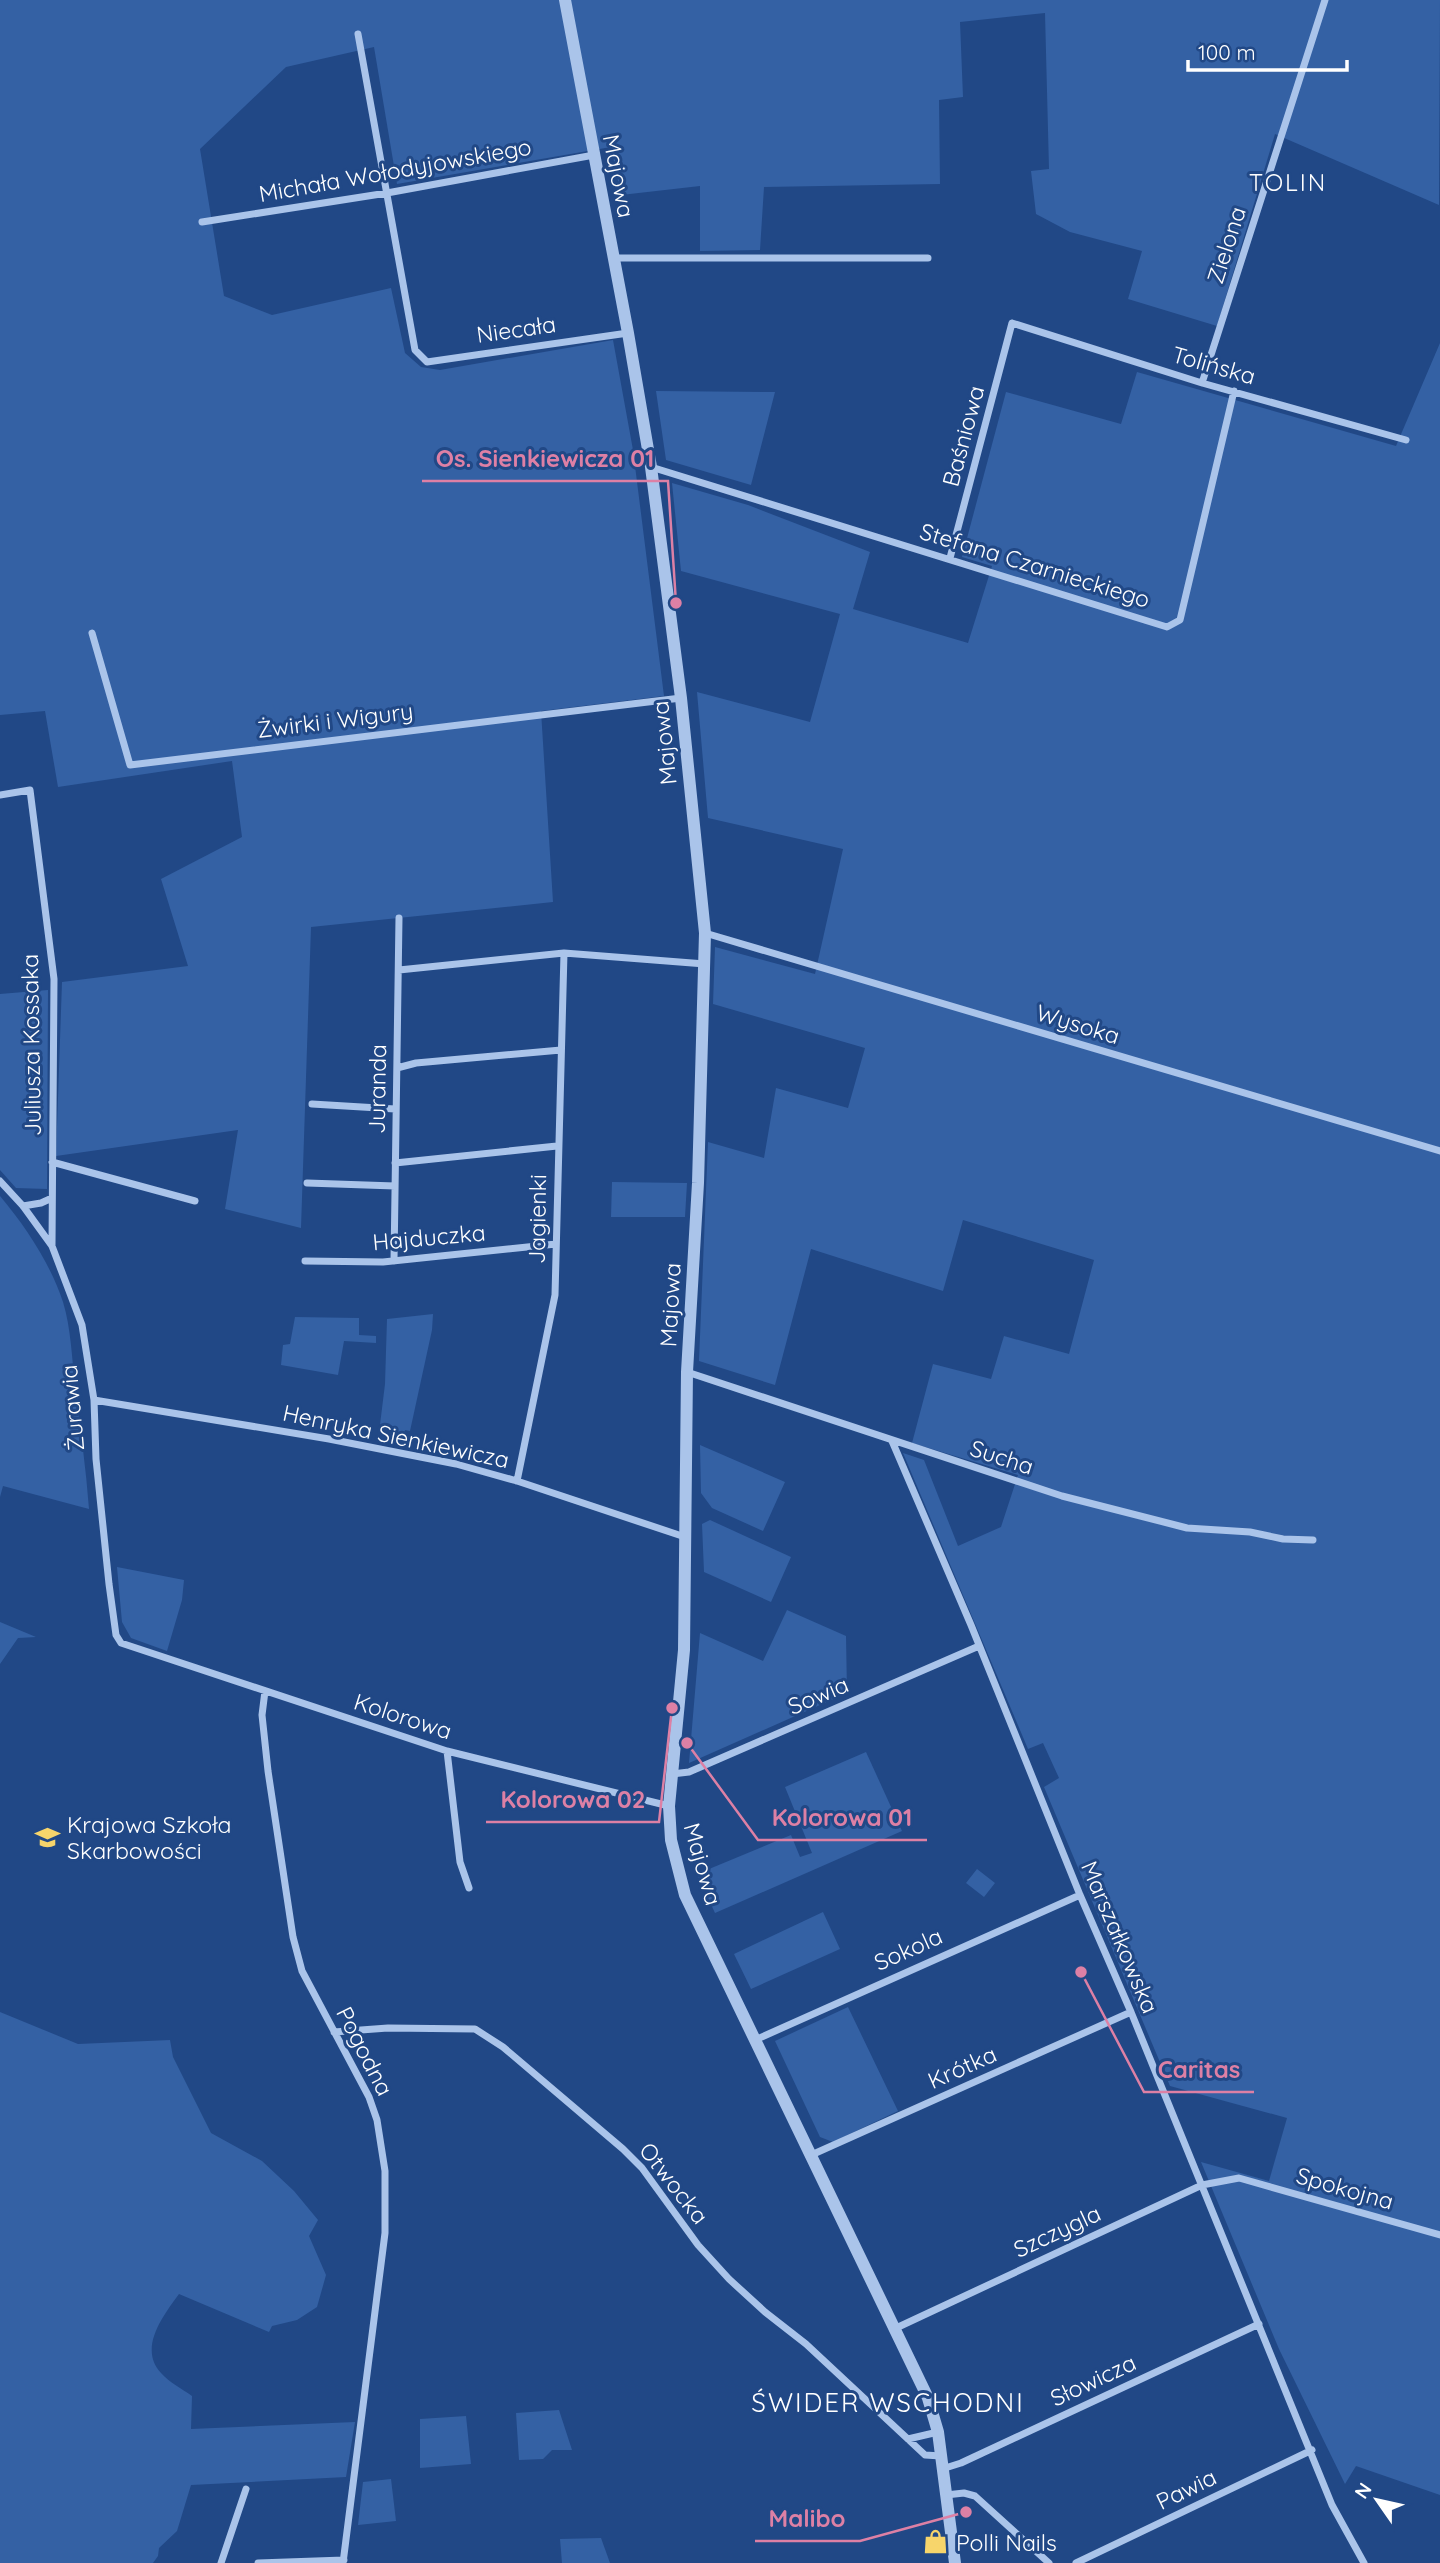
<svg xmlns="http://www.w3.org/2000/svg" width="1440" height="2563" viewBox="0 0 1440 2563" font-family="Quicksand,sans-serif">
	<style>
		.green { fill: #3461a4 }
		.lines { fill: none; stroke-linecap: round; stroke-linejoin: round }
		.minor { stroke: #aac4ea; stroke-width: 7 }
		.tertiary { stroke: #aac4ea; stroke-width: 12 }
		.labels { text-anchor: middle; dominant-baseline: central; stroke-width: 6; stroke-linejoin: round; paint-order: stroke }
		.street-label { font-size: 23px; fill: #fff; stroke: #214886 }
		.poi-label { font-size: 23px; fill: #fff; stroke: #214886; text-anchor: start }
		.neighbourhood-label { font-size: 24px; letter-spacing: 2px; fill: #fff; stroke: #214886 }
		.quarter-label { font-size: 26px; letter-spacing: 2px; fill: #fff; stroke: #214886 }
		.leader { fill: none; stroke: #dd80a5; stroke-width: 2.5 }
		.callout-dot { fill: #dd80a5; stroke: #214886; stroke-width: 2.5 }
		.callout-label { font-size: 24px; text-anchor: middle; font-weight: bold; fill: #dd80a5; stroke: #214886; stroke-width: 6; stroke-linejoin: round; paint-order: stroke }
	</style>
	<rect width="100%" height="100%" fill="#214886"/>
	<path class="green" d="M 0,0 L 1440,0 L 1439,205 L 1275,134 L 1217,326 L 1128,299 L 1142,251 L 1070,232 L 1036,214 L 1031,171 L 1049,169 L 1045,13 L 960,22 L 963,97 L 939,100 L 940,184 L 764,187 L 760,250 L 700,251 L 700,186 L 621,195 L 611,147 L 397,184 L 374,47 L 286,67 L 200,149 L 224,296 L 272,315 L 391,288 L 405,353 L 421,367 L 440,370 L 613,340 L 633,450 L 664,696 L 541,711 L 553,902 L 311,927 L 301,1228 L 225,1209 L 238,1130 L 56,1156 L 62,982 L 188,966 L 161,879 L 242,837 L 232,761 L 58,787 L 45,711 L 0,715 Z
		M 1440,343 L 1440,2495 L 1356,2466 L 1345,2484 L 1279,2349 L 1201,2162 L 1269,2181 L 1287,2118 L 1170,2086 L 1044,1787 L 1059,1778 L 1043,1743 L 1028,1749 L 903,1453 L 924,1460 L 958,1546 L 1001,1527 L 1018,1475 L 912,1443 L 933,1364 L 991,1379 L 1004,1336 L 1069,1354 L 1094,1260 L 963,1220 L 943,1291 L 811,1249 L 775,1385 L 699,1361 L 708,1142 L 764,1158 L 776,1088 L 848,1108 L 865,1048 L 713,1004 L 715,947 L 815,974 L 843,849 L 708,818 L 697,692 L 810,722 L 840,614 L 681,571 L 672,483 L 748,505 L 870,552 L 853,609 L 968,643 L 992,566 L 962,557 L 1006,392 L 1121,424 L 1137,372 L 1396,446 Z
		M 656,391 L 775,392 L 751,485 L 666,460 Z
		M 48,990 L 47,1189 L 16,1188 L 0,1170 L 0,994 Z
		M 612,1182 L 687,1183 L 685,1217 L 611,1217 Z
		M 0,1196 C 26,1227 50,1263 63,1302 C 71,1328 72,1359 75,1386 C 80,1427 86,1468 89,1509 L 3,1486 L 0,1497 Z
		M 433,1314 L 432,1330 L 410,1431 L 405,1430 L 401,1445 L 378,1441 L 385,1384 L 387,1319 Z
		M 295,1317 L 359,1318 L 359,1335 L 376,1336 L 376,1343 L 344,1341 L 338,1375 L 281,1365 L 283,1345 L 290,1344 Z
		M 700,1445 L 785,1482 L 763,1531 L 712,1508 L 701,1493 Z
		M 710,1520 L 791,1557 L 771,1602 L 704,1572 L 702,1524 Z
		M 117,1567 L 184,1580 L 182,1600 L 167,1651 L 131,1638 L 122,1622 Z
		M 787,1610 L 846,1636 L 847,1693 L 689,1763 L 700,1633 L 763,1661 Z
		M 0,1622 L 36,1637 L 18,1638 L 0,1664 Z
		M 866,1752 L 902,1831 L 715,1913 L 697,1874 L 791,1835 L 800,1857 L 812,1853 L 785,1787 Z
		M 977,1869 L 995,1883 L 984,1897 L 966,1883 Z
		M 823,1912 L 840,1949 L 751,1989 L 734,1954 Z
		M 848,2007 L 898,2111 L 833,2142 L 820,2137 L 775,2041 Z
		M 0,2012 L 78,2044 L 170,2040 L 173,2057 L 211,2133 L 262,2161 L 294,2191 L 318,2220 L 309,2236 L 326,2275 L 317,2307 L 297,2320 L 272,2326 L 269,2332 L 179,2294 C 163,2316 138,2348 161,2373 C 169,2382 182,2389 192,2396 L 191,2429 L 355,2422 L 346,2477 L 191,2485 L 177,2531 L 159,2548 L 158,2556 L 153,2563 L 0,2563 Z
		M 559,2410 L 572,2450 L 552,2450 L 543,2459 L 519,2460 L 516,2413 Z
		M 466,2416 L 471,2464 L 420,2468 L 420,2419 Z
		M 391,2479 L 396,2521 L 358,2525 L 363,2482 Z
		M 601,2538 L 610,2563 L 562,2563 L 560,2539 Z"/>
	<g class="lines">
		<path class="minor" d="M 358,34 L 415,350 L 427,362 L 628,333
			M 202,222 L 387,193 L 594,155
			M 614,258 L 928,258
			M 1202,383 L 1325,0
			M 651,467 L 1167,627 L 1180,620 L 1234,391
			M 950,558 L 1012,323 L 1202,383 L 1406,440
			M 92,633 L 130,765 L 681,698
			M 0,795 L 30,790 L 54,979 L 52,1246
			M 705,933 L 1440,1151
			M 399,970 L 564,953 L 705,964
			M 397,1068 L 416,1063 L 561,1050
			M 312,1104 L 395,1109
			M 52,1162 L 195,1201
			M 395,1163 L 557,1146
			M 0,1181 L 23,1206 L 52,1246 L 82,1325 L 94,1400 L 96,1459 L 109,1584 L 116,1635 L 121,1643 L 447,1751 L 669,1806
			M 307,1183 L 395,1186
			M 23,1206 L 41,1203 L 52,1198
			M 305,1261 L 383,1262 L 556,1244
			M 394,1261 L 399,918
			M 687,1372 L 1062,1496 L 1187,1528 L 1250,1532 L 1283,1539 L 1313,1540
			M 94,1400 L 329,1439 L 456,1464 L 517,1481 L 685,1537
			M 892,1441 L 971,1625 L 1080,1895 L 1131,2012 L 1332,2505 L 1364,2563
			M 517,1481 L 555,1295 L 564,953
			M 265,1691 L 262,1715 L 268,1771 L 293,1937 L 302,1971 L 369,2097 L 377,2120 L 385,2171 L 385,2233 L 343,2563
			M 447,1751 L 460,1862 L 469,1888
			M 672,1774 L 689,1772 L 979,1646
			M 334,2032 L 388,2028 L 475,2029 L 503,2047 L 623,2149 L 642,2168 L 698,2245 L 729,2279 L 765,2312 L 806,2344 L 925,2455 L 941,2456
			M 755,2040 L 1080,1895
			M 809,2156 L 1131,2012
			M 894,2329 L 1202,2185 L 1239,2178 L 1440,2235
			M 908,2439 L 938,2432
			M 942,2469 L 961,2463 L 1259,2324
			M 946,2495 L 964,2493 L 975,2496 L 1049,2563
			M 221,2563 L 246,2489
			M 258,2563 L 344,2560
			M 1076,2563 L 1312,2450"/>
		<path class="tertiary" d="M 565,0 L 628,333 L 651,467 L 681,698 L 705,933 L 698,1183 L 687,1372 L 684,1650 L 669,1806 L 671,1840 L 685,1895 L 928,2398 L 938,2432 L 955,2563"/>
	</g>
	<defs>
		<symbol id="university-bare" viewBox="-9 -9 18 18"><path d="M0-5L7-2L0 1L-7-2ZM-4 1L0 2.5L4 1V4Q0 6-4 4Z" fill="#f7d56b" stroke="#214886" stroke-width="2.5" paint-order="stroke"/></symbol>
		<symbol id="shop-bare" viewBox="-9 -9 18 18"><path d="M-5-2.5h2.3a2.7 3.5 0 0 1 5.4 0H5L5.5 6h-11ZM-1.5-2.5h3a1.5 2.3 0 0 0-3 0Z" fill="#f7d56b" stroke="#214886" stroke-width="2.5" paint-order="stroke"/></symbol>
	</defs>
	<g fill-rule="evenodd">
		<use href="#university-bare" x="30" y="1820" width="35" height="35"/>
		<use href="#shop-bare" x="918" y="2524" width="35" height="35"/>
	</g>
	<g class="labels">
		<g class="street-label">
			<text transform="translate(395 170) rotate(-10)">Michała Wołodyjowskiego</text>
			<text transform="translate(619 176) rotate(79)">Majowa</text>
			<text transform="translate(1226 245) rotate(-72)">Zielona</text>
			<text transform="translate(516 329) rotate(-8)">Niecała</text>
			<text transform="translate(1214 365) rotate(16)">Tolińska</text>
			<text transform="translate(963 436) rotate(-75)">Baśniowa</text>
			<text transform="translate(1035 565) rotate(17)">Stefana Czarnieckiego</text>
			<text transform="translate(335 720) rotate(-7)">Żwirki i Wigury</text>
			<text transform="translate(664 743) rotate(-96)">Majowa</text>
			<text transform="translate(1078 1024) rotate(17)">Wysoka</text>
			<text transform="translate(31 1045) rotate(-91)">Juliusza Kossaka</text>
			<text transform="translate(377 1089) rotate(-89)">Juranda</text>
			<text transform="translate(537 1219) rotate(-89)">Jagienki</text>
			<text transform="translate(429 1237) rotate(-5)">Hajduczka</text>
			<text transform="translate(670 1305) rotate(-87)">Majowa</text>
			<text transform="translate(72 1408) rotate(-95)">Żurawia</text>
			<text transform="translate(396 1436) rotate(12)">Henryka Sienkiewicza</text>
			<text transform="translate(1002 1457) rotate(18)">Sucha</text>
			<text transform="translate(818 1695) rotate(-23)">Sowia</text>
			<text transform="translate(403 1716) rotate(18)">Kolorowa</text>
			<text transform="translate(703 1864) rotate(74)">Majowa</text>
			<text transform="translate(1120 1937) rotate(67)">Marszałkowska</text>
			<text transform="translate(908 1949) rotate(-24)">Sokola</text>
			<text transform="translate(365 2051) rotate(63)">Pogodna</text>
			<text transform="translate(962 2067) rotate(-24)">Krótka</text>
			<text transform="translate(674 2183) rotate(52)">Otwocka</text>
			<text transform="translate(1345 2188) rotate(16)">Spokojna</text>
			<text transform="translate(1057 2231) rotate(-25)">Szczygla</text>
			<text transform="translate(1093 2380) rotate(-25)">Słowicza</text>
			<text transform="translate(1186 2489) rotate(-26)">Pawia</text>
		</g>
		<g class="poi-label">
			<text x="67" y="1824">Krajowa Szkoła<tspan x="67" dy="26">Skarbowości</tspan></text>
			<text x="956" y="2542">Polli Nails</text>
		</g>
		<g class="neighbourhood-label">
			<text x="1288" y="182">TOLIN</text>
		</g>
		<g class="quarter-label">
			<text x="888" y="2402">ŚWIDER WSCHODNI</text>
		</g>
	</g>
	<path class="leader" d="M676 603L668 481H422M672 1708L659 1822H486M687 1743L758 1840H927M1081 1972L1144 2092H1254M966 2512L860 2541H755"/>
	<g class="callout-dot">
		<circle cx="676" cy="603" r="7"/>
		<circle cx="672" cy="1708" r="7"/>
		<circle cx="687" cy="1743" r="7"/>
		<circle cx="1081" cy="1972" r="7"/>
		<circle cx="966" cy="2512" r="7"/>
	</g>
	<g class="callout-label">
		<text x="545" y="467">Os. Sienkiewicza 01</text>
		<text x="573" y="1808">Kolorowa 02</text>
		<text x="842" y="1826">Kolorowa 01</text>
		<text x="1199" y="2078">Caritas</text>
		<text x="807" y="2527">Malibo</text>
	</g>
	<g transform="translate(1377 2500) rotate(304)" stroke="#214886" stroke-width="5" paint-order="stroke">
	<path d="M0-5L12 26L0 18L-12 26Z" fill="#ffffff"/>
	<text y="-10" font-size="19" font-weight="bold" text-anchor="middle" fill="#ffffff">N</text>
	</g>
	<path d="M1188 60v10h159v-10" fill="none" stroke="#ffffff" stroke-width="3.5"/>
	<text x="1198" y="60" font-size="21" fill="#ffffff" stroke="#214886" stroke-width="5" paint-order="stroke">100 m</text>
</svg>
